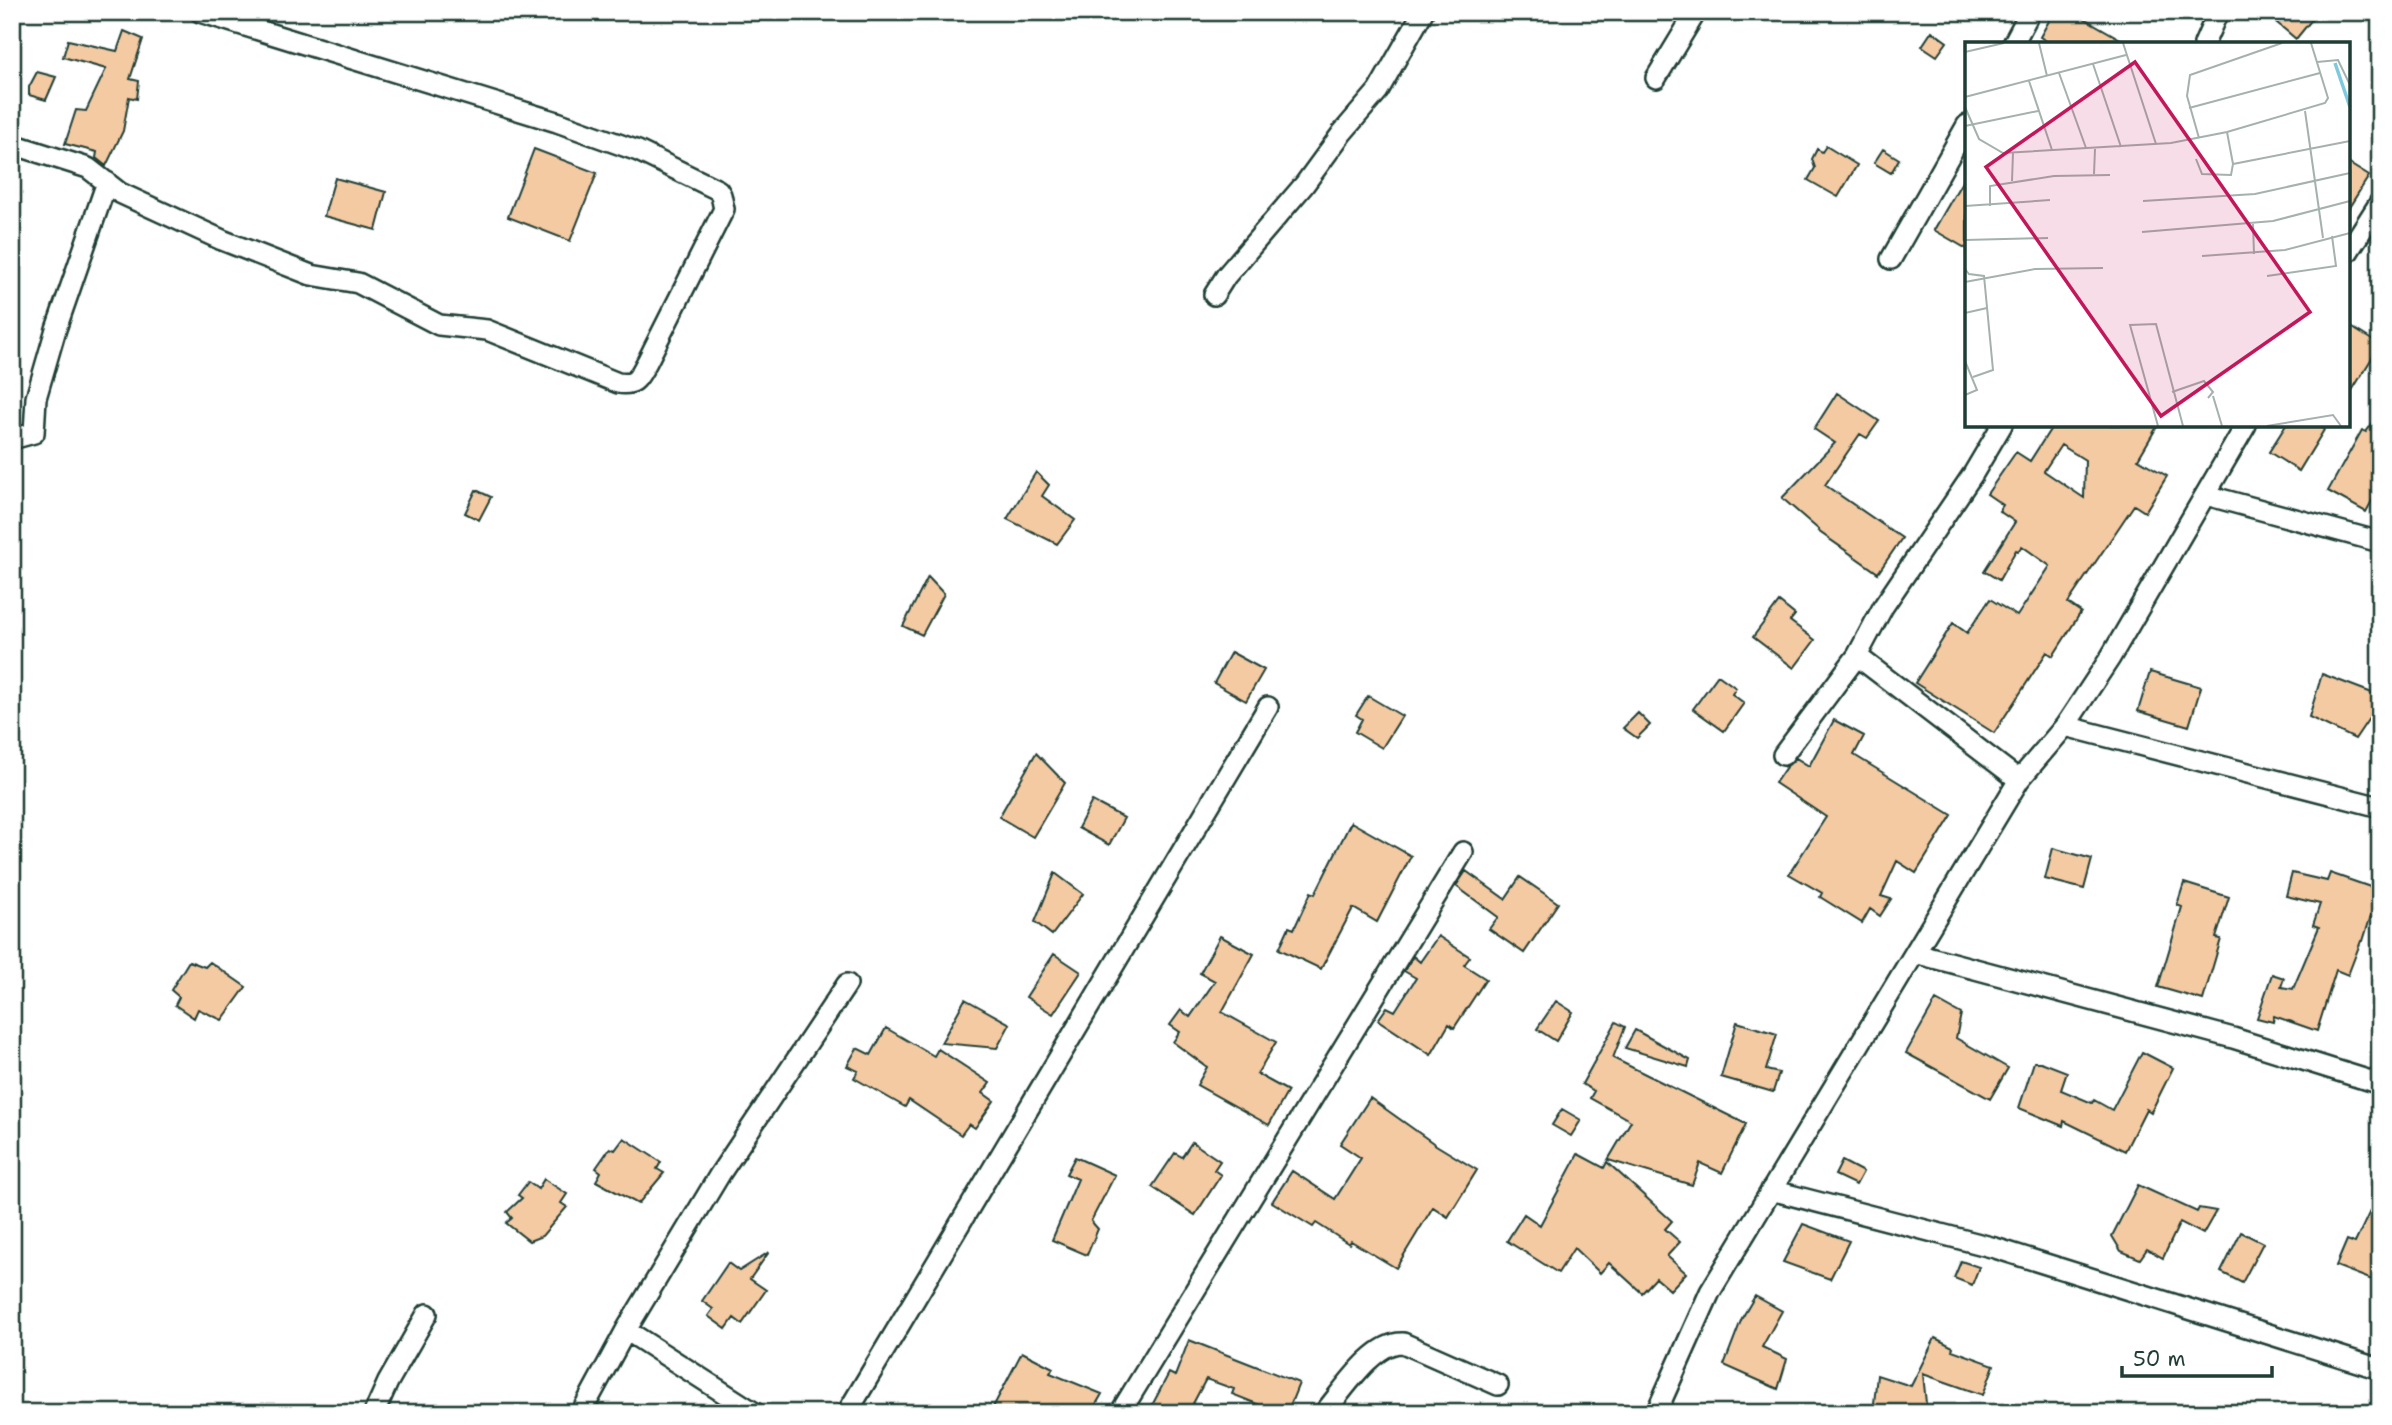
<svg xmlns="http://www.w3.org/2000/svg" width="2392" height="1425" viewBox="0 0 2392 1425" font-family="'Shantell Sans',sans-serif">
	<style>
		.building { fill: #f4caa3; stroke: #1f3d34; stroke-width: 2; fill-rule: evenodd }
		.lines { fill: none; stroke-linecap: round; stroke-linejoin: round }
		.minor-casing { stroke: #1f3d34; stroke-width: 24 }
		.minor { stroke: #fff; stroke-width: 19 }
		.inset-river { fill: none; stroke: #7fc9df; stroke-width: 3.5 }
		.inset-road { fill: none; stroke: #a5b1ae; stroke-width: 2 }
		.view { fill: #c2185b; fill-opacity: 0.15; stroke: #c2185b; stroke-width: 3.5 }
		.inset-edge { fill: none; stroke: #1f3d34; stroke-width: 3.5 }
	</style>
	<rect width="100%" height="100%" fill="#fff"/>
	<filter id="ink" filterUnits="userSpaceOnUse"><feTurbulence type="fractalNoise" baseFrequency=".0143" numOctaves="2"/><feDisplacementMap in="SourceGraphic" scale="14" xChannelSelector="R" yChannelSelector="G"/><feConvolveMatrix kernelMatrix="1 2 1 2 8 2 1 2 1" color-interpolation-filters="sRGB"/></filter>
	<g filter="url(#ink)">
		<path class="building" d="M 2054,12 L 2073,12 L 2129,44 L 2051,44 L 2040,37 Z
			M 2264,12 L 2318,12 L 2296,39 Z
			M 124,31 L 143,39 L 130,79 L 139,81 L 137,99 L 129,97 L 123,131 L 106,166 L 96,158 L 97,152 L 65,144 L 76,110 L 86,111 L 106,69 L 63,57 L 68,40 L 117,51 Z
			M 1932,31 L 1947,42 L 1937,56 L 1922,46 Z
			M 37,72 L 56,77 L 46,100 L 29,95 L 29,87 Z
			M 1826,146 L 1857,165 L 1838,197 L 1808,180 L 1815,168 L 1812,159 L 1817,149 L 1822,152 Z
			M 534,149 L 597,173 L 570,241 L 508,217 Z
			M 1883,149 L 1899,159 L 1891,173 L 1874,163 Z
			M 2348,163 L 2369,176 L 2348,209 Z
			M 1967,173 L 1967,249 L 1934,230 Z
			M 335,178 L 386,192 L 376,230 L 324,216 Z
			M 2348,325 L 2380,345 L 2348,397 Z
			M 1837,393 L 1879,421 L 1867,438 L 1860,434 L 1825,485 L 1902,538 L 1878,573 L 1818,531 L 1819,530 L 1782,498 L 1835,443 L 1814,429 Z
			M 2380,413 L 2380,486 L 2366,512 L 2328,491 L 2362,430 L 2366,432 Z
			M 2053,425 L 2158,425 L 2138,459 L 2167,476 L 2145,512 L 2134,505 L 2068,603 L 2081,612 L 2053,656 L 2047,652 L 1994,733 L 1915,683 L 1953,623 L 1967,633 L 1990,599 L 2017,616 L 2050,566 L 2022,546 L 2018,551 L 2016,550 L 1999,580 L 1984,571 L 2015,522 L 1999,511 L 2003,505 L 1987,494 L 2016,452 L 2030,461 ZM 2061,445 L 2085,460 L 2084,498 L 2044,471 Z
			M 2286,425 L 2327,425 L 2299,471 L 2269,452 Z
			M 1036,472 L 1049,485 L 1042,496 L 1075,520 L 1057,544 L 1007,519 Z
			M 476,490 L 491,497 L 479,520 L 465,513 Z
			M 928,577 L 944,594 L 922,635 L 903,626 Z
			M 1779,602 L 1795,615 L 1790,621 L 1815,640 L 1794,668 L 1753,637 Z
			M 1231,652 L 1264,670 L 1246,701 L 1214,683 Z
			M 2150,672 L 2201,687 L 2189,726 L 2138,711 Z
			M 2322,674 L 2380,696 L 2380,702 L 2355,739 L 2309,717 Z
			M 1718,675 L 1736,688 L 1732,694 L 1744,703 L 1724,731 L 1693,709 Z
			M 1368,696 L 1402,716 L 1382,748 L 1355,732 L 1362,719 L 1356,715 Z
			M 1638,713 L 1650,725 L 1637,738 L 1623,728 Z
			M 1834,720 L 1864,736 L 1854,755 L 1952,815 L 1916,873 L 1897,861 L 1881,896 L 1891,899 L 1880,916 L 1870,909 L 1862,923 L 1820,897 L 1822,893 L 1789,874 L 1826,817 L 1775,783 L 1786,767 L 1796,758 L 1809,766 Z
			M 1036,753 L 1065,783 L 1033,837 L 999,817 Z
			M 1092,801 L 1124,818 L 1109,845 L 1078,828 Z
			M 1351,822 L 1411,856 L 1377,922 L 1353,908 L 1321,969 L 1279,949 L 1289,927 L 1294,929 L 1311,892 L 1315,894 Z
			M 2053,848 L 2092,859 L 2084,889 L 2045,879 Z
			M 1466,871 L 1505,899 L 1520,877 L 1558,903 L 1524,953 L 1489,929 L 1498,917 L 1456,886 Z
			M 1055,873 L 1083,894 L 1052,935 L 1035,922 Z
			M 2292,873 L 2327,881 L 2330,873 L 2379,890 L 2363,941 L 2361,941 L 2348,975 L 2336,970 L 2317,1031 L 2274,1016 L 2273,1022 L 2257,1018 L 2272,974 L 2284,978 L 2281,987 L 2293,989 L 2319,927 L 2313,925 L 2320,904 L 2286,896 Z
			M 2184,883 L 2229,897 L 2216,938 L 2221,939 L 2203,1000 L 2158,987 L 2182,907 L 2177,905 Z
			M 1220,936 L 1254,954 L 1222,1012 L 1276,1042 L 1257,1074 L 1288,1091 L 1269,1125 L 1197,1085 L 1207,1067 L 1173,1042 L 1180,1032 L 1170,1025 L 1181,1010 L 1190,1017 L 1215,981 L 1200,973 Z
			M 1438,936 L 1470,957 L 1464,965 L 1486,979 L 1454,1028 L 1449,1024 L 1431,1055 L 1378,1020 L 1387,1007 L 1395,1011 L 1416,978 L 1404,971 L 1413,956 L 1420,962 Z
			M 1054,954 L 1081,972 L 1053,1014 L 1026,997 Z
			M 189,961 L 205,967 L 210,962 L 246,987 L 222,1020 L 198,1009 L 194,1018 L 175,1005 L 179,997 L 171,990 Z
			M 965,999 L 1010,1024 L 997,1048 L 941,1043 Z
			M 1936,1000 L 1961,1014 L 1956,1038 L 2008,1068 L 1990,1099 L 1906,1053 Z
			M 1556,1001 L 1573,1012 L 1556,1041 L 1537,1029 Z
			M 1616,1022 L 1625,1027 L 1613,1058 L 1746,1124 L 1722,1173 L 1700,1163 L 1692,1185 L 1608,1160 L 1631,1121 L 1590,1098 L 1594,1091 L 1582,1084 Z
			M 1737,1022 L 1777,1034 L 1766,1070 L 1779,1073 L 1773,1092 L 1721,1077 Z
			M 886,1028 L 934,1056 L 938,1049 L 990,1083 L 983,1093 L 994,1101 L 975,1128 L 969,1124 L 961,1135 L 909,1100 L 905,1107 L 854,1078 L 858,1071 L 847,1066 L 857,1048 L 871,1055 Z
			M 1635,1030 L 1690,1060 L 1688,1067 L 1625,1048 Z
			M 2142,1052 L 2173,1068 L 2151,1112 L 2146,1109 L 2125,1151 L 2064,1121 L 2063,1126 L 2019,1108 L 2034,1062 L 2041,1062 L 2067,1072 L 2061,1090 L 2092,1103 L 2094,1100 L 2112,1110 Z
			M 1370,1098 L 1436,1145 L 1477,1170 L 1448,1217 L 1433,1207 L 1396,1268 L 1351,1241 L 1349,1244 L 1316,1223 L 1313,1227 L 1272,1202 L 1292,1171 L 1335,1199 L 1361,1158 L 1340,1144 Z
			M 1562,1109 L 1581,1120 L 1571,1136 L 1552,1125 Z
			M 624,1138 L 661,1162 L 657,1169 L 664,1173 L 638,1204 L 596,1181 L 601,1172 L 596,1168 L 610,1148 L 615,1150 Z
			M 1192,1142 L 1220,1161 L 1214,1170 L 1221,1175 L 1195,1215 L 1152,1187 L 1175,1153 L 1182,1157 Z
			M 1578,1154 L 1604,1168 L 1607,1162 L 1672,1221 L 1665,1229 L 1680,1242 L 1667,1256 L 1686,1273 L 1670,1290 L 1656,1278 L 1642,1293 L 1609,1263 L 1600,1273 L 1574,1248 L 1558,1273 L 1507,1241 L 1524,1214 L 1540,1225 Z
			M 1075,1157 L 1115,1175 L 1091,1221 L 1098,1229 L 1087,1255 L 1052,1240 L 1078,1179 L 1066,1174 Z
			M 1842,1161 L 1863,1172 L 1856,1185 L 1835,1175 Z
			M 544,1179 L 567,1194 L 561,1203 L 567,1207 L 542,1236 L 529,1241 L 506,1223 L 512,1218 L 507,1212 L 522,1198 L 518,1195 L 528,1182 L 538,1189 Z
			M 2138,1185 L 2197,1212 L 2199,1208 L 2216,1211 L 2203,1234 L 2180,1222 L 2163,1258 L 2147,1249 L 2140,1259 L 2121,1251 L 2112,1236 Z
			M 2380,1190 L 2380,1283 L 2336,1266 L 2347,1240 L 2355,1243 Z
			M 1803,1224 L 1849,1241 L 1830,1279 L 1783,1262 Z
			M 2241,1232 L 2263,1243 L 2242,1283 L 2221,1272 Z
			M 769,1252 L 750,1279 L 766,1290 L 742,1324 L 734,1318 L 726,1329 L 708,1316 L 713,1309 L 702,1301 L 728,1263 L 739,1271 Z
			M 1961,1261 L 1979,1267 L 1972,1285 L 1954,1278 Z
			M 1755,1296 L 1782,1311 L 1762,1347 L 1787,1359 L 1778,1389 L 1724,1365 L 1742,1318 Z
			M 1935,1338 L 1953,1347 L 1952,1350 L 1994,1365 L 1983,1395 L 1923,1374 L 1927,1413 L 1873,1413 L 1877,1375 L 1911,1386 Z
			M 1189,1340 L 1299,1383 L 1287,1413 L 1280,1413 L 1232,1394 L 1234,1389 L 1206,1379 L 1188,1413 L 1148,1413 L 1169,1373 L 1175,1376 Z
			M 1022,1352 L 1053,1368 L 1050,1373 L 1102,1394 L 1091,1413 L 990,1413 Z"/>
		<g class="lines">
			<defs>
				<path id="minor" d="M 2013,44 L 2030,12
					M 2204,44 L 2218,12
					M 1656,78 L 1696,12
					M 12,144 L 88,168 L 120,193 L 222,240 L 311,275 L 358,283 L 439,325 L 487,330 L 618,383 C 637,386 638,377 647,362 L 724,209 L 721,195 L 718,190 L 638,151 L 557,122 L 200,12
					M 2348,252 L 2380,202
					M 1891,259 L 1967,125
					M 1214,295 L 1226,276 L 1304,185 L 1342,133 L 1378,91 L 1423,12
					M 12,439 L 34,433 L 36,398 L 56,329 L 107,182
					M 2206,495 L 2380,542
					M 1857,656 L 2019,780
					M 2065,726 L 2380,807
					M 1783,755 L 1857,656 L 1883,607 L 1973,474 L 2002,425
					M 1915,953 L 2233,1038 L 2380,1084
					M 1771,1190 L 1995,1248 L 2380,1369
					M 626,1330 L 755,1413
					M 374,1413 L 388,1382 L 427,1314
					M 581,1413 L 626,1330 L 720,1174 L 847,984
					M 847,1413 L 1268,707
					M 1120,1413 L 1463,852
					M 1324,1413 C 1342,1392 1374,1341 1403,1343 L 1498,1385
					M 1656,1413 L 1710,1292 L 2019,780 L 2065,726 L 2110,658 L 2246,425"/>
			</defs>
			<use href="#minor" class="minor-casing"/>
			<use href="#minor" class="minor"/>
		</g>
	</g>
	<g transform="translate(1965 42)">
		<rect width="385" height="385" fill="#fff"/>
		<path class="inset-river" d="M 370,21 L 385,65"/>
		<path class="inset-road" d="M 74,1 L 82,34M 158,1 L 191,102M 0,10 L 39,1M 352,20 L 373,18 L 385,43M 128,22 L 156,105M 94,31 L 121,106M 64,39 L 87,108M 0,55 L 161,13M 0,65 L 14,97 L 38,111 L 206,101 L 262,90 L 360,61 L 363,56 L 346,1M 224,66 L 355,31M 340,69 L 358,196M 0,84 L 73,69M 262,90 L 268,122 L 385,99M 234,96 L 222,54 L 225,33 L 317,1M 231,117 L 237,132 L 266,133 L 268,122M 129,132 L 130,107M 47,139 L 48,111M 178,159 L 290,152 L 385,131M 0,164 L 85,158M 25,164 L 25,144 L 89,134 L 145,133M 288,182 L 289,212M 177,190 L 308,179 L 385,159M 0,198 L 83,196M 237,214 L 320,208 L 385,191M 0,227 L 4,232 L 19,234 L 28,328 L 8,335M 302,234 L 371,224 L 367,194M 0,240 L 70,227 L 138,226M 0,271 L 22,266M 0,319 L 12,348 L 0,353M 207,350 L 239,339 L 248,350 L 243,356M 248,354 L 257,384M 193,384 L 165,283 L 191,282 L 218,384M 302,384 L 368,373 L 376,384"/>
		<path class="view" d="M 170,20 L 345,270 L 196,374 L 21,125 Z"/>
		<rect width="385" height="385" class="inset-edge"/>
	</g>
	<rect width="2392" height="1425" fill="none" stroke="#fff" stroke-width="42"/>
	<rect x="21" y="21" width="2350" height="1383" fill="none" stroke="#1f3d34" stroke-width="2.5" filter="url(#ink)"/>
	<path d="M2122 1366v10h150v-10" fill="none" stroke="#1f3d34" stroke-width="3.5"/>
	<text x="2133" y="1366" font-size="21" fill="#1f3d34" stroke="#ffffff" stroke-width="5" paint-order="stroke">50 m</text>
</svg>
